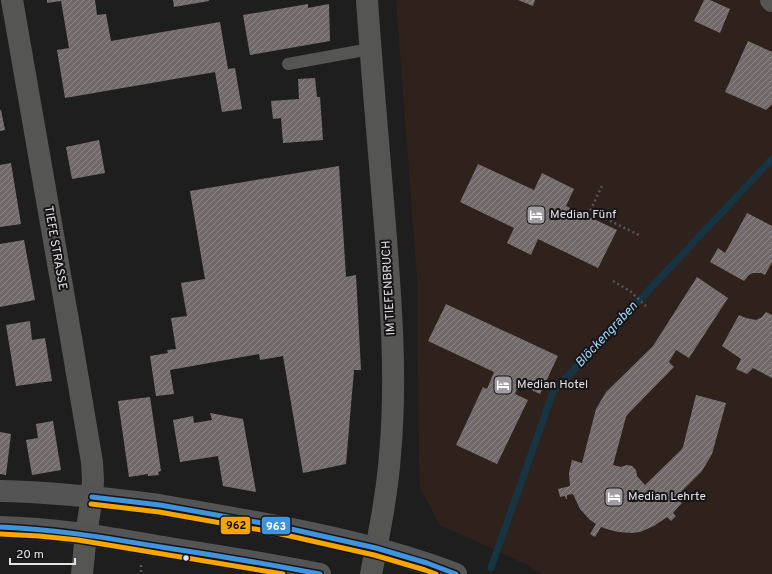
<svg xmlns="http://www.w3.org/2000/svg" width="772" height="574" viewBox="0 0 772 574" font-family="Overpass,sans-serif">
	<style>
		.commercial { fill: #2f211b }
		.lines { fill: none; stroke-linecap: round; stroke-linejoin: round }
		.stream { stroke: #173442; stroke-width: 7 }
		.building { fill: url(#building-hatch) }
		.path { stroke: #565656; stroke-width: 2.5; stroke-dasharray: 2 3; stroke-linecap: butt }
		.lane { stroke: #555554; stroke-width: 12 }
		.street { stroke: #555554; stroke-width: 22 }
		.primary { stroke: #555454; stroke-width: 22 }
		.bus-1-casing { stroke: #171417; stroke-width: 8 }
		.bus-2-casing { stroke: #171417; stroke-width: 8 }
		.bus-1 { stroke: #4094de; stroke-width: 5 }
		.bus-2 { stroke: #f7a600; stroke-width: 5 }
		.bus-dot { fill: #e5e3e5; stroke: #171417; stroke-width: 1.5 }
		.labels { text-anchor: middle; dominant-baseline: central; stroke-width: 4; stroke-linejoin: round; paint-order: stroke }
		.poi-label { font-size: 12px; fill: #e5e3e5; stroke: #171417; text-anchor: start }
		.street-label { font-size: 12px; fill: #e5e3e5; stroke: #171417 }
		.water-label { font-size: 13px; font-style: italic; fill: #9fdbfc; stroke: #171417 }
		.line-badge { stroke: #171417; stroke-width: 1.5 }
		.badge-label { font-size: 11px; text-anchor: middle; font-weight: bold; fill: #fff }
		.pale-badge-label { font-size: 11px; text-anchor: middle; font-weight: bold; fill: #111 }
	</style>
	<defs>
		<pattern id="building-hatch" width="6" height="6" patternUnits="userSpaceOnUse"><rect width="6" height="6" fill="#726a6a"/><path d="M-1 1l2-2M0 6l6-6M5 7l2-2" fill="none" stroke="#8d8686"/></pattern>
	</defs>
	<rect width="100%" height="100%" fill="#1f1e1f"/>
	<path class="commercial" d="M 396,0 L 772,0 L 772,574 L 543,574 L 525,564 L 440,525 L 420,488 L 419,463 L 417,278 Z"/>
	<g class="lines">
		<path class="stream" d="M 491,568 L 553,392 L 772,159"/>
	</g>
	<path class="building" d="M 47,0 L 95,0 L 97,15 L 106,14 L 111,41 L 220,22 L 228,69 L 235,68 L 242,109 L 222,112 L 215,72 L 65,98 L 57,50 L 69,48 L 61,1 L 47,3 Z
		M 173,0 L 209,0 L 209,1 L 174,7 Z
		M 518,0 L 535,0 L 533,6 Z
		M 704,0 L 710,0 L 730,9 L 720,33 L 694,21 Z
		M 308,4 L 308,8 L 329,4 L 330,41 L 250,55 L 243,15 Z
		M 748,41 L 772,52 L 772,104 L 766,110 L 725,92 Z
		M 315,78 L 317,97 L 320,97 L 323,140 L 283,143 L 281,118 L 273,119 L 271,101 L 299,99 L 298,79 Z
		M 0,110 L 1,110 L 5,130 L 0,131 Z
		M 99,140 L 105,173 L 72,179 L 66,147 Z
		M 11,163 L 21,224 L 0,227 L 0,165 Z
		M 478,164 L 534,190 L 542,173 L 574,189 L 566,206 L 617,230 L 598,268 L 538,239 L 531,255 L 507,243 L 514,228 L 460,202 Z
		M 339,166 L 346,277 L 356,275 L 361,370 L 354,370 L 346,464 L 303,473 L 283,356 L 260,360 L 259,354 L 170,370 L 174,394 L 156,396 L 150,356 L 168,353 L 167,350 L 176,349 L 171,318 L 187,316 L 181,283 L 205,279 L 190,191 Z
		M 747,213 L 772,226 L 772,262 L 765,275 L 761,273 L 753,273 L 749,275 L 744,281 L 710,262 L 718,248 L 725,253 Z
		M 24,240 L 35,300 L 0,307 L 0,244 Z
		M 697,277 L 728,298 L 689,358 L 676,350 L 669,362 L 674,367 L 628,414 L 626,417 L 613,465 L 621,467 L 627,465 L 632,466 L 636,470 L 637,476 L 645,485 L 681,450 L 683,447 L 696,395 L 726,403 L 712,454 L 702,471 L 676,497 L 682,503 L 673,513 L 676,516 L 671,521 L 667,517 L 654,526 L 640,532 L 633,533 L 618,532 L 610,530 L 601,527 L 595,537 L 590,534 L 596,524 L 590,520 L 580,509 L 573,494 L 567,495 L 567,499 L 566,499 L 565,496 L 560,497 L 558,489 L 570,486 L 569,473 L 572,460 L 582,463 L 596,409 L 606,392 L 653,346 Z
		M 446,304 L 558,356 L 540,394 L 519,384 L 515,394 L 528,400 L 497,464 L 456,445 L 483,387 L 487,389 L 494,372 L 428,341 Z
		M 766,312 L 772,315 L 772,378 L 753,368 L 747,374 L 736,369 L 741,359 L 722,346 L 739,315 L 746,318 L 756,320 L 762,317 Z
		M 30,321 L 32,340 L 45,338 L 52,381 L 16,386 L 6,325 Z
		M 150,397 L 161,471 L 158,472 L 159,475 L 148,476 L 148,474 L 129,477 L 118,401 Z
		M 210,413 L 243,419 L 256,492 L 223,486 L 218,456 L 180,462 L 173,420 L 193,416 L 194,423 L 212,420 Z
		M 53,421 L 61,470 L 32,475 L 26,440 L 38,438 L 36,424 Z
		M 0,432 L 11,434 L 6,475 L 0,474 Z"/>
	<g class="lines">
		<path class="path" d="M 602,186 L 590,211 L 639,235
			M 613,281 L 630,291 L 646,306
			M 141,565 L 141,574"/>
		<path class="lane" d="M 288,64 L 370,49"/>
		<path class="street" d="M 12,0 L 70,332 L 92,462 L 93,480 L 92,497 L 86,534 L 82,574
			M 367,0 C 372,75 379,150 385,226 C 391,302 397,379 390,455 C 387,495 379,534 371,574
			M 771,0 L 772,1"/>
		<path class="primary" d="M 0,491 C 53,492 107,498 159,505 C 182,509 205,513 228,517 C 305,531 383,546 456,574
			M 0,527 C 53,528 105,537 157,546 C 212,555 266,563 320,574"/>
		<defs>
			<path id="bus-1" d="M 92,497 L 160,505 L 273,525 L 376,548 L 427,563 L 456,574
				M 0,527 C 54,529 107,538 161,547 C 214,555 267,564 320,574"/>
			<path id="bus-2" d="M 91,504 L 159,512 L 272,532 L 374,555 L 425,570 L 436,574
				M 0,534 L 39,536 L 78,540 L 283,574"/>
		</defs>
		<use href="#bus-1" class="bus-1-casing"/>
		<use href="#bus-2" class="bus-2-casing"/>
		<use href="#bus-1" class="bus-1"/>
		<use href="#bus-2" class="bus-2"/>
	</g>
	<defs>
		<symbol id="hotel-square" viewBox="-11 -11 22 22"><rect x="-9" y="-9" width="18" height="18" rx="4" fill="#a09ea0" stroke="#171417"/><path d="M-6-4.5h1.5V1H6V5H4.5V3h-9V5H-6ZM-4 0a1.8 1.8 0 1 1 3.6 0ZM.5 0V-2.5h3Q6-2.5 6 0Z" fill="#fff"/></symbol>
	</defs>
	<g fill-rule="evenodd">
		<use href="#hotel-square" x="525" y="204" width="22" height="22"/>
		<use href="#hotel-square" x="492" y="374" width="22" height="22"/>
		<use href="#hotel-square" x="603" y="486" width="22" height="22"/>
	</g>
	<circle class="bus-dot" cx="186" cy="558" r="3.5"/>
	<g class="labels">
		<g class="poi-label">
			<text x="550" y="215">Median Fünf</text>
			<text x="517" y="385">Median Hotel</text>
			<text x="628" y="497">Median Lehrte</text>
		</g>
		<g class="street-label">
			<text transform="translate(55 248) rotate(80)">TIEFE STRASSE</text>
			<text transform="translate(389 288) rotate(-93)">IM TIEFENBRUCH</text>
		</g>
		<g class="water-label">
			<text transform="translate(607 335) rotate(-47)">Blöckengraben</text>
		</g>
	</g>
	<g class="line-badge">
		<rect x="220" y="516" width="31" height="19" rx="4" fill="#f7a600"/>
		<rect x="261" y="516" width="30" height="19" rx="4" fill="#4094de"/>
	</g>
	<g class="badge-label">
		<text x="276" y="530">963</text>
	</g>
	<g class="pale-badge-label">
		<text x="236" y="529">962</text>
	</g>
	<path d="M10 558v6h65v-6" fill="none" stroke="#e5e3e5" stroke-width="2"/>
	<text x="16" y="558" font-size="12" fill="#e5e3e5" stroke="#171417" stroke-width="3" paint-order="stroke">20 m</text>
</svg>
